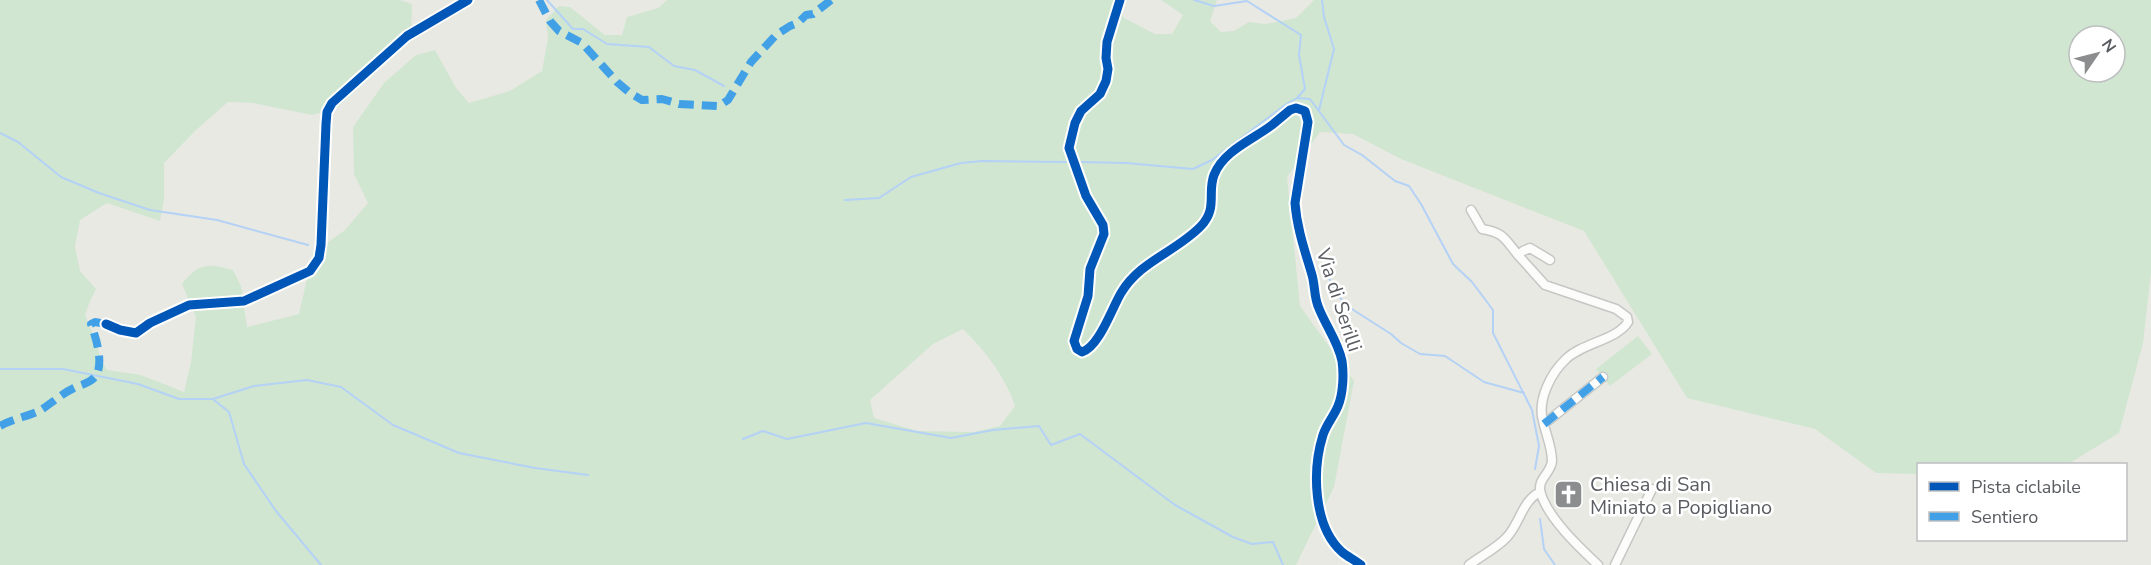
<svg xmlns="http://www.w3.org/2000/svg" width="2151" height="565" viewBox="0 0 2151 565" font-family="'Nunito Sans',sans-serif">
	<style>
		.green { fill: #d0e6d1; fill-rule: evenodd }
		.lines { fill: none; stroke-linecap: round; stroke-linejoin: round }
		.stream { stroke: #b4d1f6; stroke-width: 2 }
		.minor-casing { stroke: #c6c7c5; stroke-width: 11 }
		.minor { stroke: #fcfcfb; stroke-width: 8 }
		.quiet { stroke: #42a1e6; stroke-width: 8; stroke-dasharray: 15 8; stroke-linecap: butt }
		.cycleway-casing { stroke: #fff; stroke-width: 13 }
		.cycleway { stroke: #0057b8; stroke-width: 9 }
		.labels { text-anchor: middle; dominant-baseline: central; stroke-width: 5; stroke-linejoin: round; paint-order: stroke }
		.street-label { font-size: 20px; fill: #595c61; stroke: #fff }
		.poi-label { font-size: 20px; fill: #595c61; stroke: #fff; text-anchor: start }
	</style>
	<rect width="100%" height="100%" fill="#e9e9e3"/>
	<path class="green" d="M 0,0 L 400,0 L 412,4 L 411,40 L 337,108 L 312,115 L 253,103 L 228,102 L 196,130 L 164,163 L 164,199 L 160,221 L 107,203 L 80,220 L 75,247 L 80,271 L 96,289 L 90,301 L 85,315 L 96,341 L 101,360 L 107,370 L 141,375 L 184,392 L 191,362 L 196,317 L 182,284 C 199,263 207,263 233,270 L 241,286 L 247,327 L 299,314 L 313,253 L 345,230 L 368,203 L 354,174 L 353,127 L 384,83 L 416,55 L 435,50 L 456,88 L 469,103 L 510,91 L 542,71 L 548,38 L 546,20 L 559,6 L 570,7 L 605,35 L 622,35 L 627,17 L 658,8 L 667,0 L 1124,0 L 1121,10 L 1124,18 L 1155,34 L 1172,34 L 1183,15 L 1161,0 L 1217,0 L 1210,21 L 1221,32 L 1234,31 L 1249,22 L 1266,24 L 1296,18 L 1314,0 L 2151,0 L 2151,272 L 2143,343 L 2119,433 L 2068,464 L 1918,464 L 1918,474 L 1876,473 L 1815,429 L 1687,398 L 1584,231 L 1401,159 L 1353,134 L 1320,132 L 1287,177 L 1300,306 L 1354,381 L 1334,487 L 1296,565 L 0,565 ZM 2079,36 L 2115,36 L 2115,72 L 2079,72 ZM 963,329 C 985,351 1005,376 1015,406 L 1000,426 L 974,432 L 917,431 L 874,418 L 870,400 L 933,344 Z
		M 1638,336 L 1652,354 L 1610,386 L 1596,369 Z"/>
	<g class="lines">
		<path class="stream" d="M 547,0 L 573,29 L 583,29 L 607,44 L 649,47 L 674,66 L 695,70 L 724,86
			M 1194,0 L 1214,6 L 1247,1 L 1301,35 L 1299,55 L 1305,89 L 1297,98
			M 1319,110 L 1334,49 L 1324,17 L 1322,0
			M 0,133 L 18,142 L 61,177 L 99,193 L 150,210 L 217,220 L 308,245
			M 1080,162 L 1126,163 L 1193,169 L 1212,160 L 1285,105 L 1297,98 L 1310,99 L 1344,145 L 1362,155 L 1395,181 L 1409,186 L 1421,204 L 1453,264 L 1472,282 L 1493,310 L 1493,333 L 1532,410 L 1539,446 L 1535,469
			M 845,200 L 879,198 L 911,177 L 961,163 L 982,161 L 1066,162
			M 1322,266 L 1344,304 L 1391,334 L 1401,343 L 1420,354 L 1445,356 L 1484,382 L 1524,393
			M 0,369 L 63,369 L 138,384 L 179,399 L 213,399 L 254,386 L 307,380 L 341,387 L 393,425 L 459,453 L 535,468 L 588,475
			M 214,400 L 229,412 L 244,464 L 276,511 L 321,565
			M 743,439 L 763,431 L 787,439 L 866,423 L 951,438 L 993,430 L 1039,426 L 1051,445 L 1080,434 L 1175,505 L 1233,537 L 1252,544 L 1273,542 L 1283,565
			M 1540,519 L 1544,549 L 1555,565"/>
		<defs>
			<path id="minor" d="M 1120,0 L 1107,42 L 1106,58 L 1108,69 L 1106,81 L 1100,94 L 1081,111 L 1075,123 L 1069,148 L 1086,196 L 1103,225 L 1104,234 L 1090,269 L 1088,296 L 1074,341 L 1077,349 L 1082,352 C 1099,347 1112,308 1121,293 C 1140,261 1176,252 1201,226 C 1218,208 1207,193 1214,175 C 1223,151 1254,139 1272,125 C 1278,120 1284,115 1290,110 L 1296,108 L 1305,111 L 1308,122 L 1295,203 C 1297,229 1305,251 1312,275 C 1315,285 1314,296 1318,306 C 1325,325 1338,341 1342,361 C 1344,375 1343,394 1338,406 C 1334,416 1326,425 1323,435 C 1312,470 1313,526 1342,552 C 1348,557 1355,560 1361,565
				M 1471,210 L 1482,229 C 1503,232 1505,239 1518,255
				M 1550,260 L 1530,248 L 1523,251 L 1518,255 L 1545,285 L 1616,309 L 1627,317 L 1628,322 C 1617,340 1582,343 1566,359 C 1551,373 1537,400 1543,421 C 1546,435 1552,447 1552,461 C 1551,474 1536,479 1541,494 C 1549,519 1579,547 1598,565
				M 106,324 L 120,330 L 136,333 L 150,323 L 189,305 L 244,301 L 310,271 L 319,258 L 321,245 L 326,124 L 327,112 L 332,103 L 407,36 L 468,0
				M 1544,424 L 1603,377
				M 1469,565 C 1481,556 1497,548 1507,537 C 1520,523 1522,501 1540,492
				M 1615,565 L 1652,489"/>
		</defs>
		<use href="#minor" class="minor-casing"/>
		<use href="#minor" class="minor"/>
		<path class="quiet" d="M 539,0 L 550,21 L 559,31 L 582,43 L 617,82 L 630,93 L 642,100 L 662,99 L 679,104 L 719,106 L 728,100 L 751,62 L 776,35 L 790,26 L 798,23 L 806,15 L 813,14 L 831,0
			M 1544,424 L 1603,377
			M 0,426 C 12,419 26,417 39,411 C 51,404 61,394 74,388 C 82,384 92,383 97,374 C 103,360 96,338 91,324 L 95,322 L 106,324"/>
		<defs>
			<path id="cycleway" d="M 1120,0 L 1107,42 L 1106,58 L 1108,69 L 1106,81 L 1100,94 L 1081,111 L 1075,123 L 1069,148 L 1086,196 L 1103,225 L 1104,234 L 1090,269 L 1088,296 L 1074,341 L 1077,349 L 1082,352 C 1099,347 1112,308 1121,293 C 1140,261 1176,252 1201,226 C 1218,208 1207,193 1214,175 C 1223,151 1254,139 1272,125 C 1278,120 1284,115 1290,110 L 1296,108 L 1305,111 L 1308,122 L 1295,203 C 1297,229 1305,251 1312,275 C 1315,285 1314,296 1318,306 C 1325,325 1338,341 1342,361 C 1344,375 1343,394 1338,406 C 1334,416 1326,425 1323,435 C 1312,470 1313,526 1342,552 C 1348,557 1355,560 1361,565
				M 106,324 L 120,330 L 136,333 L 150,323 L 189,305 L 244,301 L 310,271 L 319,258 L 321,245 L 326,124 L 327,112 L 332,103 L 407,36 L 468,0"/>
		</defs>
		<use href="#cycleway" class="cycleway-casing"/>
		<use href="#cycleway" class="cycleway"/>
	</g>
	<defs>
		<symbol id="church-square" viewBox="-11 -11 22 22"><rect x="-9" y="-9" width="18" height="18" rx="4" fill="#8b8d8e" stroke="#fff"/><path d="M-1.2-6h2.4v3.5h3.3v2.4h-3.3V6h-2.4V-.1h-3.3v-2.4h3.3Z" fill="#fff"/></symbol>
	</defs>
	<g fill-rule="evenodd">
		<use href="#church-square" x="1552" y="478" width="33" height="33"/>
	</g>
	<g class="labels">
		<g class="street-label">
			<text transform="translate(1339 300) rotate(72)">Via di Serilli</text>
		</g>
		<g class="poi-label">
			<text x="1590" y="484">Chiesa di San<tspan x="1590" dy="23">Miniato a Popigliano</tspan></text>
		</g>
	</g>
	<rect x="1917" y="463" width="210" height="78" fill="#ffffff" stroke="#bdbec0" stroke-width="1.5"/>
	<rect x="1929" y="482" width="30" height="9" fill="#0057b8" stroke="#bdbec0" stroke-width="1.5"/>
	<text x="1971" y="493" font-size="18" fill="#595c61">Pista ciclabile</text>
	<rect x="1929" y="512" width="30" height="9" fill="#42a1e6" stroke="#bdbec0" stroke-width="1.5"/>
	<text x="1971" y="523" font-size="18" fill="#595c61">Sentiero</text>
	<g transform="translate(2097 54) rotate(55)"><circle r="28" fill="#ffffff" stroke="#bdbec0" stroke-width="1.5"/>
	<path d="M0-4.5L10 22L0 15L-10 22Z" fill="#8b8d8e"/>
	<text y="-9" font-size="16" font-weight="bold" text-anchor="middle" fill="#595c61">N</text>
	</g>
</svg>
